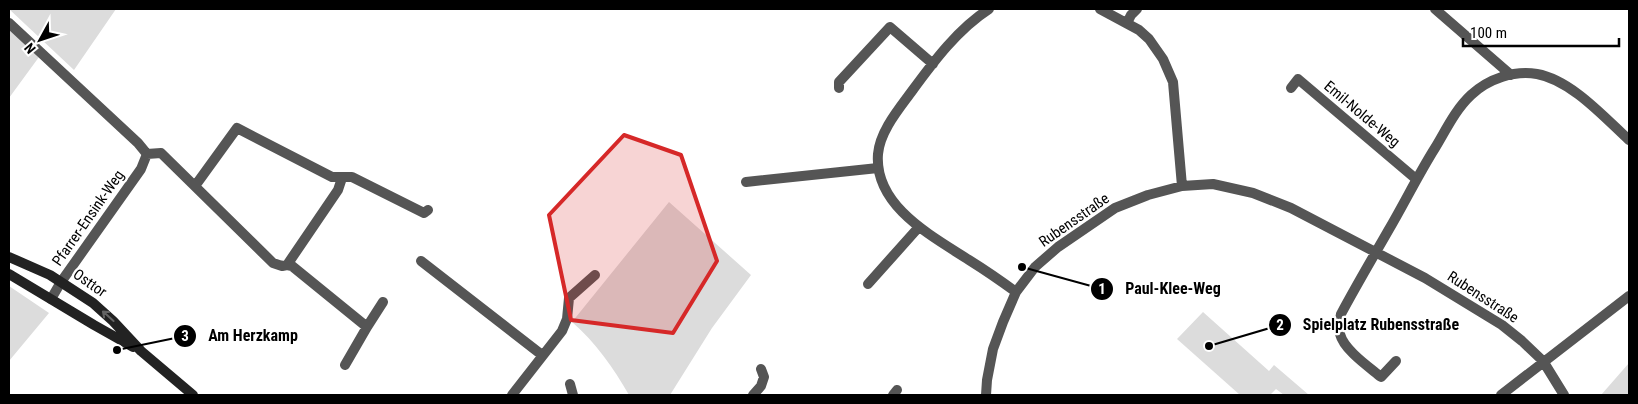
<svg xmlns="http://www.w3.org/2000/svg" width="1638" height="404" viewBox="0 0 1638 404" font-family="'Roboto Condensed',sans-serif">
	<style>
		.green { fill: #dcdcdc }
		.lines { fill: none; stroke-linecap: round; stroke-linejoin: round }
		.minor { stroke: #555; stroke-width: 10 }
		.secondary { stroke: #222; stroke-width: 10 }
		.oneway { stroke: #646464 }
		.marked { fill: #d62828; fill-opacity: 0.2; stroke: #d62828; stroke-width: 4; stroke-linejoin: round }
		.labels { text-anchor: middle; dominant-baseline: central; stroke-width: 4.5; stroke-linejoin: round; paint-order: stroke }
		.street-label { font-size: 15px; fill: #000; stroke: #fff }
		.leader { fill: none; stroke: #000; stroke-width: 2 }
		.callout-dot { fill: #000; stroke: #fff; stroke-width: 2 }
		.mark-label { font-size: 15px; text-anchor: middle; font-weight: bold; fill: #fff }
		.callout-label { font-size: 16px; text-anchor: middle; font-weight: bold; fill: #000; stroke: #fff; stroke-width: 4.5; stroke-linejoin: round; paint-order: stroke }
	</style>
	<rect width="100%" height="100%" fill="#fff"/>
	<path class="green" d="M 9,9 L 116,9 L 74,70 Z
		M 9,29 L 39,57 L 9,98 Z
		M 669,202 L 751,275 L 712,328 L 670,395 L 629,395 C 613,367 596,343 572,322 Z
		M 9,286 L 49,313 L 9,361 Z
		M 1203,312 L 1269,371 L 1274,365 L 1309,395 L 1284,395 L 1276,389 L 1270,395 L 1240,395 L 1177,339 Z
		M 1629,363 L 1629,395 L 1601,395 Z"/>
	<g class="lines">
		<path class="minor" d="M 989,9 C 958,29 934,61 912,91 C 899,109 880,131 878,154 C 874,206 932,236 969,260 C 985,270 1001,281 1016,292
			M 1100,9 L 1139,30 L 1149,39 L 1163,59 L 1173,82 L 1182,186
			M 1435,9 L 1511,75
			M 9,23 L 138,143 L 147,154
			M 1127,23 L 1131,15 L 1137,9
			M 839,88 L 839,82 L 890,27 L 933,64
			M 1291,88 L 1298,79 L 1416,179
			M 147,154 L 161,153 L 273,263 L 282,266 L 287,265 L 338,190 L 342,178
			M 746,182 L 878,168
			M 195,186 L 237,128 L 332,177 L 352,177 L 424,213 L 428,210
			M 421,261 L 542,355
			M 287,265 L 292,266 L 367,327 L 345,365
			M 868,284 L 918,228
			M 51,299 L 61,282 L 141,169 L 147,154
			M 367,327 L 383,302
			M 1396,361 L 1381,377 C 1369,367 1344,350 1340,334 C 1338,327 1340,321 1341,314 C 1356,286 1372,259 1388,231 C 1404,204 1418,175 1435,148 C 1446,130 1455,110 1471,95 C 1488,79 1514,70 1537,74 C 1571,80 1604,117 1629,140
			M 570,384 L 573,395
			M 512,395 L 562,331 L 567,319 L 569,298 L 595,275
			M 753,395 L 761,386 L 764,377 L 761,369
			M 893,395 L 897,390
			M 986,395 L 987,380 L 993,349 L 1003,322 L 1016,292 L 1035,267 L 1058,247 L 1115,208 L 1148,195 L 1182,186 L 1213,184 L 1253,193 L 1291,208 L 1425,278 L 1502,325 L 1522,341 L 1543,361 L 1564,395
			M 1501,395 L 1629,296"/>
		<path class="secondary" d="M 9,257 L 50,275 L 93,303 L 113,321 L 141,351 L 193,395
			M 9,274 L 94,325 L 133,347"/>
	</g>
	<defs><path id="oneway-shaft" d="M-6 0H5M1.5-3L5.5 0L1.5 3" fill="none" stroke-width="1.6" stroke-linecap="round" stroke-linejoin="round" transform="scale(1.25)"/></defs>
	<use class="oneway" href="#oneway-shaft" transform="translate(108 316) rotate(-138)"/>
	<path class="marked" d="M 624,135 L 681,155 L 717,261 L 673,333 L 571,320 L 549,215 Z"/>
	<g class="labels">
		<g class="street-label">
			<text transform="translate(1362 114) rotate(40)">Emil-Nolde-Weg</text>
			<text transform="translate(88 218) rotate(-55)">Pfarrer-Ensink-Weg</text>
			<text transform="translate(1074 220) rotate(-35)">Rubensstraße</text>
			<text transform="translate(90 283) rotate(35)">Osttor</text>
			<text transform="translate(1483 297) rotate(33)">Rubensstraße</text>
		</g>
	</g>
	<path class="leader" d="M1022 267L1102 289M1209 346L1280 325M117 350L185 336"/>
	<g class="callout-dot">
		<circle cx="1022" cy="267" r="5"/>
		<circle cx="1209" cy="346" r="5"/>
		<circle cx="117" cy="350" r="5"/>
		<circle cx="1102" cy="289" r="12"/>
		<circle cx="1280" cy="325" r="12"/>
		<circle cx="185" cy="336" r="12"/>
	</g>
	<g class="mark-label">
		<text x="1102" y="294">1</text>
		<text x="1280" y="330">2</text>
		<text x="185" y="341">3</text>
	</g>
	<g class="callout-label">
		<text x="1173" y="294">Paul-Klee-Weg</text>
		<text x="1381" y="330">Spielplatz Rubensstraße</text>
		<text x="253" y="341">Am Herzkamp</text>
	</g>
	<rect width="1638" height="404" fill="none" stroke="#000000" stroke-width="20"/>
	<g transform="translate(40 40) rotate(230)" stroke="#ffffff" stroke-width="4" paint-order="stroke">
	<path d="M0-4L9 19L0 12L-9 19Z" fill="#000000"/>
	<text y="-8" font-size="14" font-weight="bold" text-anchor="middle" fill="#000000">N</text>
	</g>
	<path d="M1463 38v8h156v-8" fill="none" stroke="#000000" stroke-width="2.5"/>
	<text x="1470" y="38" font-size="15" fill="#000000" stroke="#ffffff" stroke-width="4" paint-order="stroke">100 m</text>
</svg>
